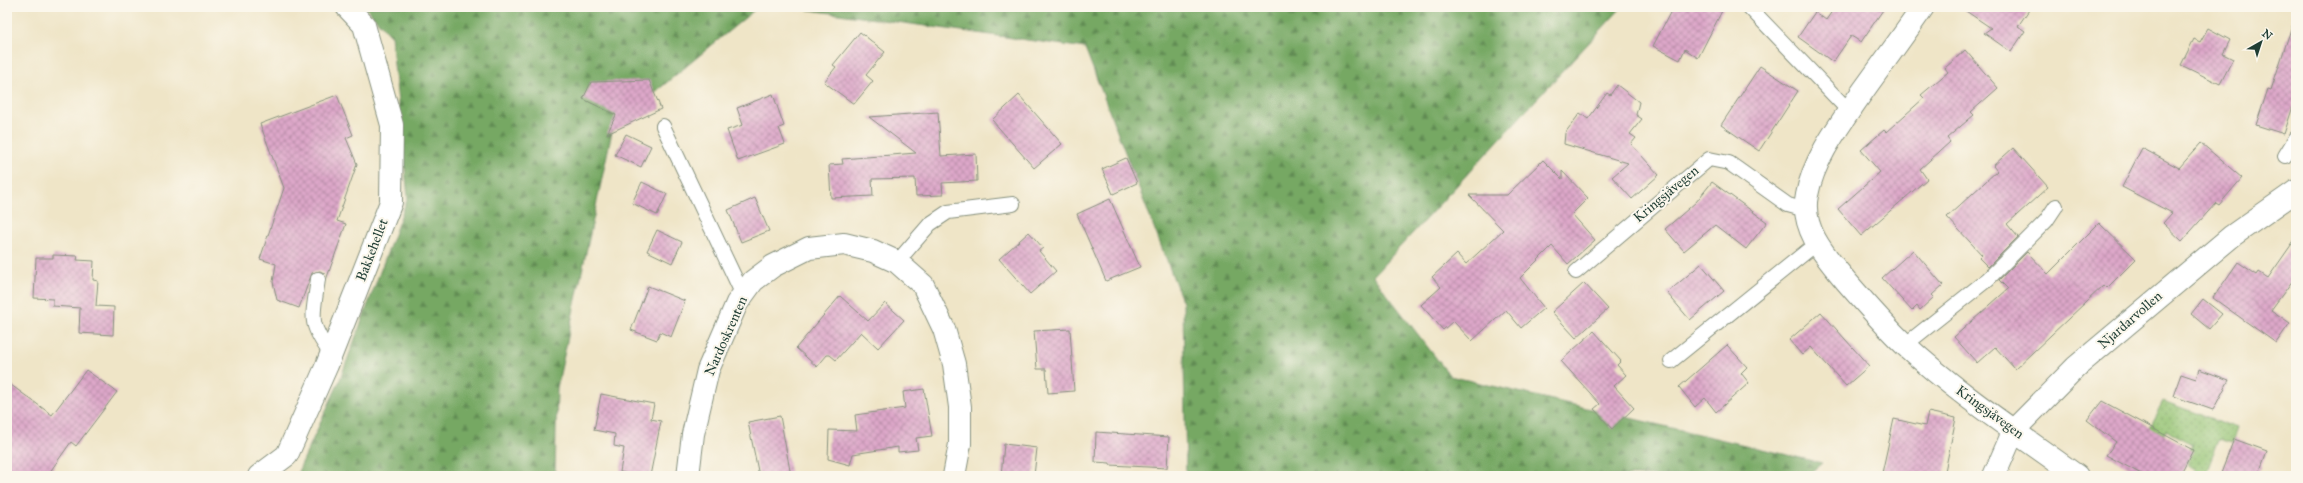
<svg xmlns="http://www.w3.org/2000/svg" width="2303" height="483" viewBox="0 0 2303 483" font-family="'IM FELL Great Primer',serif">
	<style>
		.grass { fill: url(#grass-dots); stroke: #598052 }
		.forest { fill: url(#forest-firs); stroke: #4a724c }
		.building { fill: url(#building-cross-hatch) }
		.lines { fill: none; stroke-linecap: round; stroke-linejoin: round }
		.lane-casing { stroke: #87917e; stroke-width: 16 }
		.street-casing { stroke: #87917e; stroke-width: 24 }
		.lane { stroke: #fff; stroke-width: 14 }
		.street { stroke: #fff; stroke-width: 22 }
		.labels { text-anchor: middle; dominant-baseline: central; stroke-width: 4; stroke-linejoin: round; paint-order: stroke }
		.street-label { font-size: 14px; fill: #1f3d34; stroke: #fbf7ec }
	</style>
	<defs>
		<pattern id="grass-dots" width="8" height="8" patternUnits="userSpaceOnUse"><rect width="8" height="8" fill="#93c271"/><path d="M2 2h.1M6 6h.1" fill="none" stroke="#779f5e" stroke-width="1.8" stroke-linecap="round"/></pattern>
		<pattern id="forest-firs" width="22" height="20" patternUnits="userSpaceOnUse"><rect width="22" height="20" fill="#76a863"/><path d="M5 1l3.5 6h-7zM16 11l3.5 6h-7z" fill="#608a52"/></pattern>
		<pattern id="building-cross-hatch" width="8" height="8" patternUnits="userSpaceOnUse"><rect width="8" height="8" fill="#dda7c9"/><path d="M0 0l8 8M0 8l8-8" fill="none" stroke="#b389a4"/></pattern>
	</defs>
	<rect width="100%" height="100%" fill="#fbf7ec"/>
	<filter id="ink" filterUnits="userSpaceOnUse"><feTurbulence type="fractalNoise" baseFrequency=".025" numOctaves="2"/><feDisplacementMap in="SourceGraphic" scale="8" xChannelSelector="R" yChannelSelector="G"/><feConvolveMatrix kernelMatrix="1 2 1 2 8 2 1 2 1" color-interpolation-filters="sRGB"/></filter>
	<filter id="wash" filterUnits="userSpaceOnUse"><feTurbulence type="fractalNoise" baseFrequency=".012" numOctaves="4" result="noise"/><feDisplacementMap in="SourceGraphic" scale="16" xChannelSelector="R" yChannelSelector="G"/><feGaussianBlur stdDeviation="0.9" result="paint"/><feColorMatrix in="noise" values="0 0 0 0 0 0 0 0 0 0 0 0 0 0 0 0 0 1.4 0 .05"/><feComposite in="paint" operator="in"/></filter>
	<g filter="url(#wash)">
		<rect width="100%" height="100%" fill="#efe5c7"/>
		<path class="grass" d="M 2163,401 L 2237,428 L 2232,443 L 2219,439 L 2205,476 L 2193,476 L 2195,469 L 2184,461 L 2193,444 L 2166,430 L 2153,455 L 2148,453 L 2137,473 L 2143,476 L 2123,476 Z"/>
		<path class="forest" d="M 365,7 L 758,7 L 613,127 L 557,388 L 555,476 L 296,476 L 339,382 L 408,197 L 391,36 Z
			M 788,7 L 1622,7 L 1373,276 L 1450,376 L 1822,463 L 1806,476 L 1186,476 L 1183,303 L 1085,48 Z"/>
		<g id="blocks">
			<path class="building" d="M 1673,7 L 1724,7 L 1698,58 L 1685,49 L 1680,60 L 1653,46 Z
				M 1835,7 L 1885,7 L 1861,42 L 1851,36 L 1833,62 L 1798,37 L 1815,12 L 1826,20 Z
				M 1960,7 L 2031,7 L 2018,26 L 2025,31 L 2011,52 L 1984,33 L 1991,28 Z
				M 2292,26 L 2296,27 L 2296,97 L 2284,134 L 2256,125 L 2268,89 L 2271,90 Z
				M 2208,28 L 2230,40 L 2223,54 L 2233,59 L 2220,84 L 2181,65 L 2194,39 L 2200,42 Z
				M 860,32 L 885,52 L 866,75 L 873,81 L 854,104 L 824,82 L 836,67 L 833,65 Z
				M 1965,50 L 1998,88 L 1971,112 L 1974,115 L 1947,138 L 1950,142 L 1920,169 L 1927,179 L 1861,236 L 1838,209 L 1880,172 L 1861,150 L 1884,130 L 1886,132 L 1924,98 L 1921,95 L 1948,72 L 1945,68 Z
				M 1760,66 L 1798,91 L 1759,151 L 1721,125 Z
				M 649,80 L 661,109 L 607,134 L 616,115 L 583,99 L 591,82 Z
				M 1617,85 L 1639,102 L 1636,115 L 1642,119 L 1630,134 L 1636,138 L 1631,144 L 1659,175 L 1632,199 L 1612,177 L 1628,163 L 1564,144 L 1565,133 L 1580,113 L 1588,119 L 1607,93 L 1610,95 Z
				M 773,94 L 784,126 L 779,128 L 785,144 L 738,161 L 727,130 L 743,125 L 737,108 Z
				M 337,95 L 353,135 L 346,138 L 357,164 L 337,221 L 346,224 L 326,280 L 324,273 L 320,271 L 312,273 L 299,308 L 277,300 L 273,282 L 276,264 L 260,259 L 284,188 L 260,124 Z
				M 1019,95 L 1062,144 L 1034,168 L 992,120 Z
				M 938,112 L 941,156 L 976,154 L 977,181 L 942,183 L 943,195 L 916,196 L 915,178 L 872,179 L 873,196 L 831,198 L 829,165 L 843,164 L 842,159 L 916,153 L 869,117 Z
				M 626,134 L 651,146 L 641,167 L 615,155 Z
				M 2201,143 L 2242,178 L 2219,205 L 2216,203 L 2182,241 L 2163,223 L 2172,213 L 2122,187 L 2142,148 L 2179,168 Z
				M 2013,148 L 2048,187 L 2007,224 L 2018,237 L 1988,267 L 1979,258 L 1982,255 L 1947,217 L 1997,171 L 1993,166 Z
				M 1126,158 L 1137,183 L 1113,194 L 1102,169 Z
				M 1543,160 L 1562,179 L 1562,171 L 1588,198 L 1572,214 L 1595,240 L 1568,264 L 1552,246 L 1520,278 L 1544,308 L 1521,328 L 1506,310 L 1472,341 L 1453,321 L 1443,330 L 1421,305 L 1441,287 L 1432,277 L 1457,254 L 1466,264 L 1503,230 L 1469,195 L 1507,195 Z
				M 642,182 L 667,194 L 657,215 L 632,203 Z
				M 1712,182 L 1767,222 L 1746,249 L 1715,225 L 1684,251 L 1665,229 L 1696,202 Z
				M 755,198 L 769,231 L 741,242 L 728,210 Z
				M 1110,199 L 1140,267 L 1106,281 L 1077,214 Z
				M 2099,223 L 2136,259 L 2107,288 L 2104,285 L 2015,369 L 1995,347 L 1977,363 L 1954,337 L 2008,289 L 1999,280 L 2027,252 L 2048,274 Z
				M 657,230 L 682,242 L 672,263 L 647,251 Z
				M 1029,232 L 1043,248 L 1039,251 L 1056,271 L 1030,294 L 999,259 Z
				M 2296,238 L 2296,276 L 2271,310 L 2290,323 L 2276,343 L 2213,298 L 2238,262 L 2257,275 L 2259,272 L 2268,278 Z
				M 1913,250 L 1943,285 L 1932,295 L 1934,297 L 1920,310 L 1917,306 L 1912,311 L 1882,278 Z
				M 53,255 L 78,256 L 77,260 L 94,261 L 93,280 L 98,281 L 96,306 L 114,307 L 113,335 L 79,333 L 80,308 L 53,306 L 53,299 L 34,298 L 36,258 L 53,258 Z
				M 1701,264 L 1724,291 L 1690,320 L 1667,293 Z
				M 1584,283 L 1608,309 L 1576,338 L 1552,312 Z
				M 648,286 L 685,301 L 671,337 L 660,332 L 657,340 L 631,330 Z
				M 840,296 L 868,321 L 885,303 L 904,320 L 878,348 L 861,332 L 836,360 L 830,355 L 827,355 L 817,367 L 796,348 Z
				M 2203,299 L 2222,314 L 2209,329 L 2191,314 Z
				M 1821,312 L 1869,366 L 1846,386 L 1811,347 L 1802,355 L 1789,340 Z
				M 1070,329 L 1074,391 L 1048,393 L 1046,369 L 1037,369 L 1034,331 Z
				M 1594,331 L 1621,361 L 1617,365 L 1626,375 L 1614,386 L 1634,408 L 1612,429 L 1594,409 L 1600,404 L 1561,361 Z
				M 1727,345 L 1747,367 L 1741,373 L 1749,383 L 1716,412 L 1705,398 L 1695,407 L 1679,387 Z
				M 2199,369 L 2229,380 L 2213,410 L 2173,396 L 2181,374 L 2196,379 Z
				M 86,370 L 117,392 L 76,446 L 71,442 L 47,476 L 7,476 L 7,382 L 52,415 Z
				M 924,389 L 932,436 L 916,438 L 918,450 L 898,452 L 898,447 L 853,454 L 850,465 L 828,459 L 829,430 L 857,431 L 855,415 L 905,408 L 903,392 Z
				M 601,394 L 654,404 L 651,419 L 661,421 L 650,476 L 629,476 L 629,474 L 620,472 L 624,448 L 614,446 L 615,434 L 594,430 Z
				M 2102,401 L 2193,450 L 2180,476 L 2145,476 L 2106,455 L 2116,442 L 2087,420 Z
				M 1928,412 L 1956,418 L 1944,476 L 1894,476 L 1882,473 L 1894,419 L 1925,426 Z
				M 780,416 L 791,476 L 759,476 L 748,422 Z
				M 1096,432 L 1169,437 L 1167,468 L 1110,465 L 1110,463 L 1095,462 Z
				M 2234,439 L 2267,451 L 2258,476 L 2220,476 Z
				M 1004,444 L 1037,448 L 1034,476 L 1001,476 Z"/>
		</g>
	</g>
	<g filter="url(#ink)">
		<use href="#blocks" fill-opacity="0" stroke="#87917e" stroke-width="1"/>
		<g class="lines">
			<defs>
				<path id="lane" d="M 1749,7 L 1849,111
					M 663,126 L 743,295
					M 2285,156 L 2296,138
					M 897,262 L 930,224 L 948,212 L 1013,204
					M 1576,272 L 1709,159 L 1729,163 L 1788,205 L 1806,210
					M 318,279 C 313,318 307,321 331,354
					M 1905,345 L 1988,279 L 2046,221 L 2056,206
					M 1671,361 L 1817,243"/>
				<path id="street" d="M 1923,7 C 1904,35 1883,63 1863,91 C 1842,122 1814,157 1807,195 C 1800,229 1826,257 1846,281 C 1865,303 1884,325 1905,345 C 1958,394 2019,434 2077,476
					M 259,476 L 287,455 L 327,365 L 391,202 L 392,125 L 364,25 L 347,7
					M 688,476 L 693,434 L 708,370 L 737,303 L 753,281 L 773,266 L 809,248 L 844,244 L 873,251 L 897,262 L 923,285 L 944,329 L 954,364 L 960,407 L 960,444 L 954,476
					M 1994,476 L 2014,430 L 2076,367 L 2232,236 L 2296,191"/>
			</defs>
			<use href="#lane" class="lane-casing"/>
			<use href="#street" class="street-casing"/>
			<use href="#lane" class="lane"/>
			<use href="#street" class="street"/>
		</g>
	</g>
	<g class="labels">
		<g class="street-label">
			<text transform="translate(1666 194) rotate(-40)">Kringsjåvegen</text>
			<text transform="translate(372 250) rotate(-69)">Bakkehellet</text>
			<text transform="translate(2130 320) rotate(-41)">Njardarvollen</text>
			<text transform="translate(726 336) rotate(-66)">Nardoskrenten</text>
			<text transform="translate(1990 412) rotate(36)">Kringsjåvegen</text>
		</g>
	</g>
	<rect width="2303" height="483" fill="none" stroke="#fbf7ec" stroke-width="24"/>
	<g transform="translate(2261 42) rotate(39)" stroke="#fbf7ec" stroke-width="3" paint-order="stroke">
	<path d="M0-3L7 15L0 10L-7 15Z" fill="#1f3d34"/>
	<text y="-6" font-size="11" font-weight="bold" text-anchor="middle" fill="#1f3d34">N</text>
	</g>
</svg>
